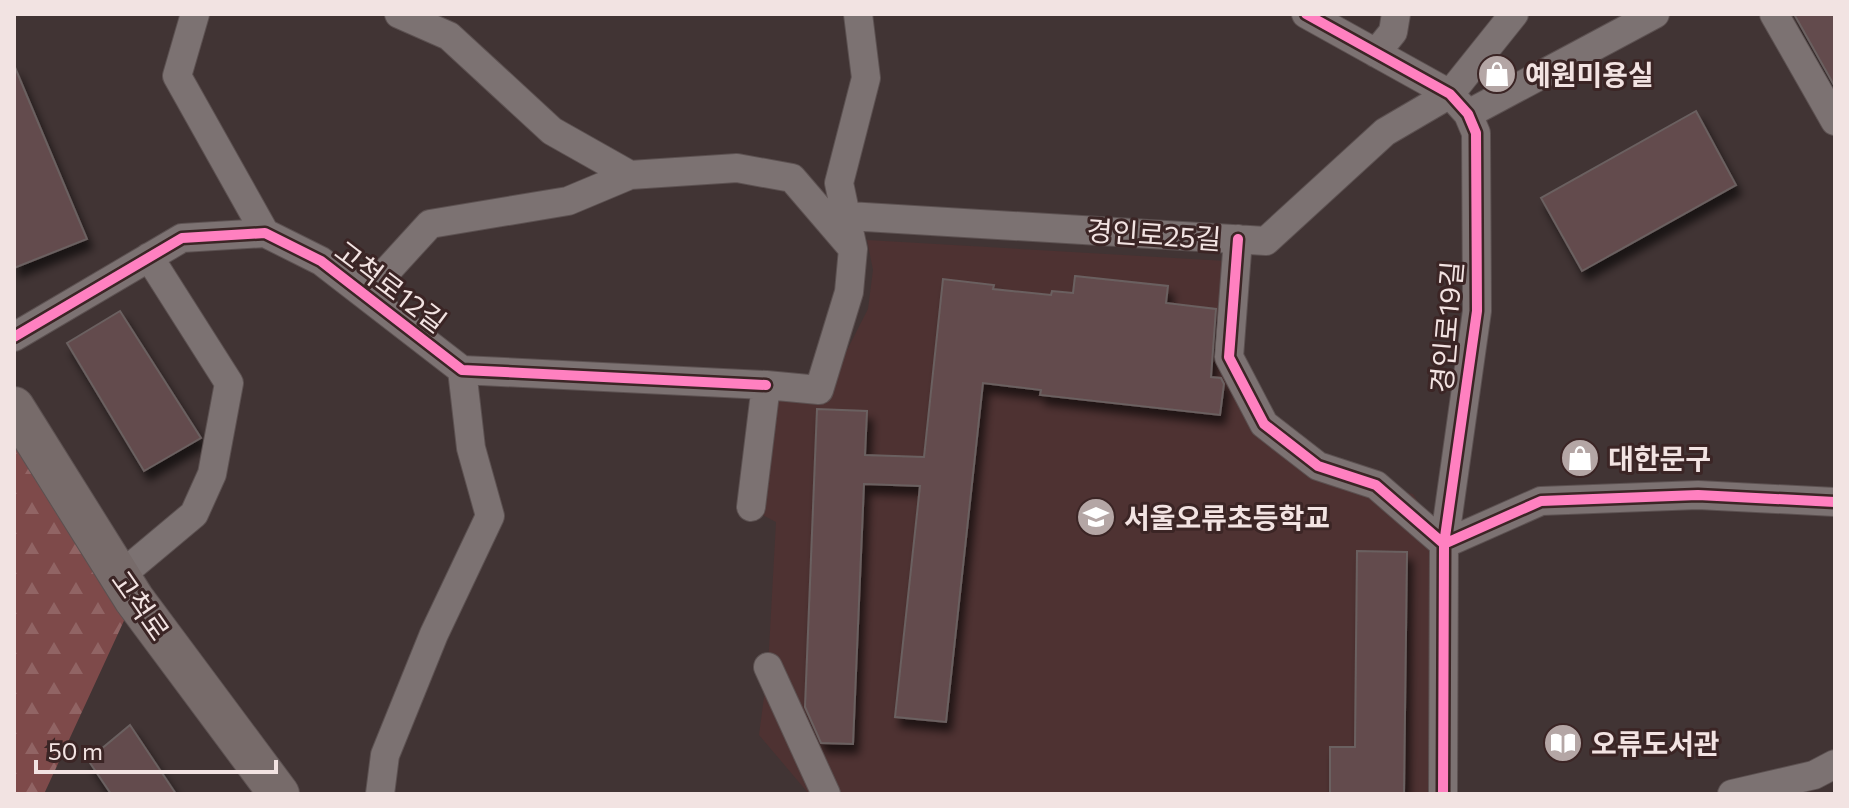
<svg xmlns="http://www.w3.org/2000/svg" width="1849" height="808" viewBox="0 0 1849 808" font-family="Commissioner,'Noto Sans KR',sans-serif">
	<style>
		.built { fill: #4e3232 }
		.forest { fill: url(#forest-firs) }
		.building { fill: #634c4d; stroke: #6b6060; stroke-width: 2; filter: url(#shadow) }
		.lines { fill: none; stroke-linecap: round; stroke-linejoin: round }
		.street-casing { stroke: #5c5151; stroke-width: 30 }
		.secondary-casing { stroke: #5c5151; stroke-width: 42 }
		.street { stroke: #7c7272; stroke-width: 28 }
		.secondary { stroke: #776b6a; stroke-width: 40 }
		.cycleway-casing { stroke: #3b2525; stroke-width: 15 }
		.cycleway { stroke: #ff80c0; stroke-width: 10 }
		.labels { text-anchor: middle; dominant-baseline: central; stroke-width: 6; stroke-linejoin: round; paint-order: stroke }
		.poi-label { font-size: 28px; font-weight: bold; fill: #f2e3e2; stroke: #3b2525; text-anchor: start }
		.street-label { font-size: 28px; fill: #f2e3e2; stroke: #3b2525 }
	</style>
	<defs>
		<pattern id="forest-firs" width="22" height="20" patternUnits="userSpaceOnUse" patternTransform="scale(2)"><rect width="22" height="20" fill="#7e4a4a"/><path d="M5 1l3.5 6h-7zM16 11l3.5 6h-7z" fill="#916464"/></pattern>
		<filter id="shadow"><feDropShadow dx="5" dy="9" stdDeviation="4" flood-color="#0009"/></filter>
	</defs>
	<rect width="100%" height="100%" fill="#413434"/>
	<path class="built" d="M 867,240 L 1226,261 L 1229,357 L 1264,424 L 1376,485 L 1413,494 L 1444,544 L 1443,794 L 809,794 L 759,735 L 768,667 L 776,522 L 757,512 L 769,399 L 823,397 L 868,309 L 873,270 Z"/>
	<path class="forest" d="M 14,407 L 134,599 L 44,794 L 14,794 Z"/>
	<path class="building" d="M 1794,14 L 1835,14 L 1835,87 Z
		M 14,65 L 87,239 L 14,268 Z
		M 1696,111 L 1736,185 L 1582,271 L 1541,198 Z
		M 1075,276 L 1168,286 L 1166,303 L 1216,309 L 1211,377 L 1221,378 L 1224,384 L 1220,415 L 1040,395 L 1041,390 L 983,383 L 946,722 L 895,717 L 920,486 L 864,484 L 853,744 L 821,743 L 805,707 L 817,409 L 867,411 L 865,455 L 924,457 L 943,279 L 994,285 L 993,289 L 1051,295 L 1052,291 L 1073,293 Z
		M 120,311 L 201,438 L 144,471 L 67,343 Z
		M 1357,551 L 1407,552 L 1404,794 L 1330,794 L 1330,747 L 1355,747 Z
		M 130,725 L 176,794 L 111,794 L 88,760 Z"/>
	<g class="lines">
		<defs>
			<path id="street" d="M 195,14 L 177,76 L 265,233
				M 399,14 L 449,36 L 552,131 L 630,175
				M 1306,14 L 1450,94 L 1468,114 L 1476,133 L 1477,311 L 1444,544 L 1443,794
				M 1774,14 L 1835,121
				M 1376,53 L 1393,32 L 1396,14
				M 1468,114 L 1655,14
				M 848,216 L 1266,241 L 1385,132 L 1450,94 L 1514,14
				M 1238,239 L 1229,357 L 1264,424 L 1318,466 L 1376,485 L 1444,544 L 1541,501 L 1698,495 L 1835,502
				M 365,295 L 430,224 L 568,201 L 630,175 L 737,168 L 792,178 L 853,249
				M 14,337 L 182,238 L 265,233 L 321,261 L 462,370 L 766,385
				M 751,507 L 766,385 L 819,390 L 849,292 L 853,249 L 839,183 L 866,78 L 858,14
				M 120,576 L 194,514 L 212,474 L 229,383 L 149,257
				M 768,667 L 826,794
				M 380,794 L 385,755 L 434,634 L 490,516 L 471,448 L 462,370
				M 1732,794 L 1814,775 L 1835,764"/>
			<path id="secondary" d="M 14,407 L 134,599 L 279,794"/>
		</defs>
		<use href="#street" class="street-casing"/>
		<use href="#secondary" class="secondary-casing"/>
		<use href="#street" class="street"/>
		<use href="#secondary" class="secondary"/>
		<defs>
			<path id="cycleway" d="M 1306,14 L 1450,94 L 1468,114 L 1476,133 L 1477,311 L 1444,544 L 1443,794
				M 1238,239 L 1229,357 L 1264,424 L 1318,466 L 1376,485 L 1444,544 L 1541,501 L 1698,495 L 1835,502
				M 14,337 L 182,238 L 265,233 L 321,261 L 462,370 L 766,385"/>
		</defs>
		<use href="#cycleway" class="cycleway-casing"/>
		<use href="#cycleway" class="cycleway"/>
	</g>
	<defs>
		<symbol id="shop-disc" viewBox="-11 -11 22 22"><circle r="9.5" fill="#b4a6a5" stroke="#3b2525"/><path d="M-5-2.5h2.3a2.7 3.5 0 0 1 5.4 0H5L5.5 6h-11ZM-1.5-2.5h3a1.5 2.3 0 0 0-3 0Z" fill="#fff"/></symbol>
		<symbol id="school-disc" viewBox="-11 -11 22 22"><circle r="9.5" fill="#b4a6a5" stroke="#3b2525"/><path d="M0-5L7-2L0 1L-7-2ZM-4 1L0 2.5L4 1V4Q0 6-4 4Z" fill="#fff"/></symbol>
		<symbol id="library-disc" viewBox="-11 -11 22 22"><circle r="9.5" fill="#b4a6a5" stroke="#3b2525"/><path d="M-6-4Q-3-5.5-.7-3.5V5Q-3 3-6 4ZM6-4Q3-5.5 .7-3.5V5Q3 3 6 4Z" fill="#fff"/></symbol>
	</defs>
	<g fill-rule="evenodd">
		<use href="#shop-disc" x="1475" y="52" width="44" height="44"/>
		<use href="#shop-disc" x="1558" y="436" width="44" height="44"/>
		<use href="#school-disc" x="1074" y="495" width="44" height="44"/>
		<use href="#library-disc" x="1541" y="721" width="44" height="44"/>
	</g>
	<g class="labels">
		<g class="poi-label">
			<text x="1525" y="74">예원미용실</text>
			<text x="1608" y="458">대한문구</text>
			<text x="1124" y="517">서울오류초등학교</text>
			<text x="1591" y="743">오류도서관</text>
		</g>
		<g class="street-label">
			<text transform="translate(1154 234) rotate(4)">경인로25길</text>
			<text transform="translate(391 286) rotate(37)">고척로12길</text>
			<text transform="translate(1446 327) rotate(-85)">경인로19길</text>
			<text transform="translate(141 605) rotate(55)">고척로</text>
		</g>
	</g>
	<rect width="1849" height="808" fill="none" stroke="#f2e3e2" stroke-width="32"/>
	<path d="M36 760v12h240v-12" fill="none" stroke="#f2e3e2" stroke-width="4"/>
	<text x="48" y="760" font-size="24" fill="#f2e3e2" stroke="#3b2525" stroke-width="6" paint-order="stroke">50 m</text>
</svg>
